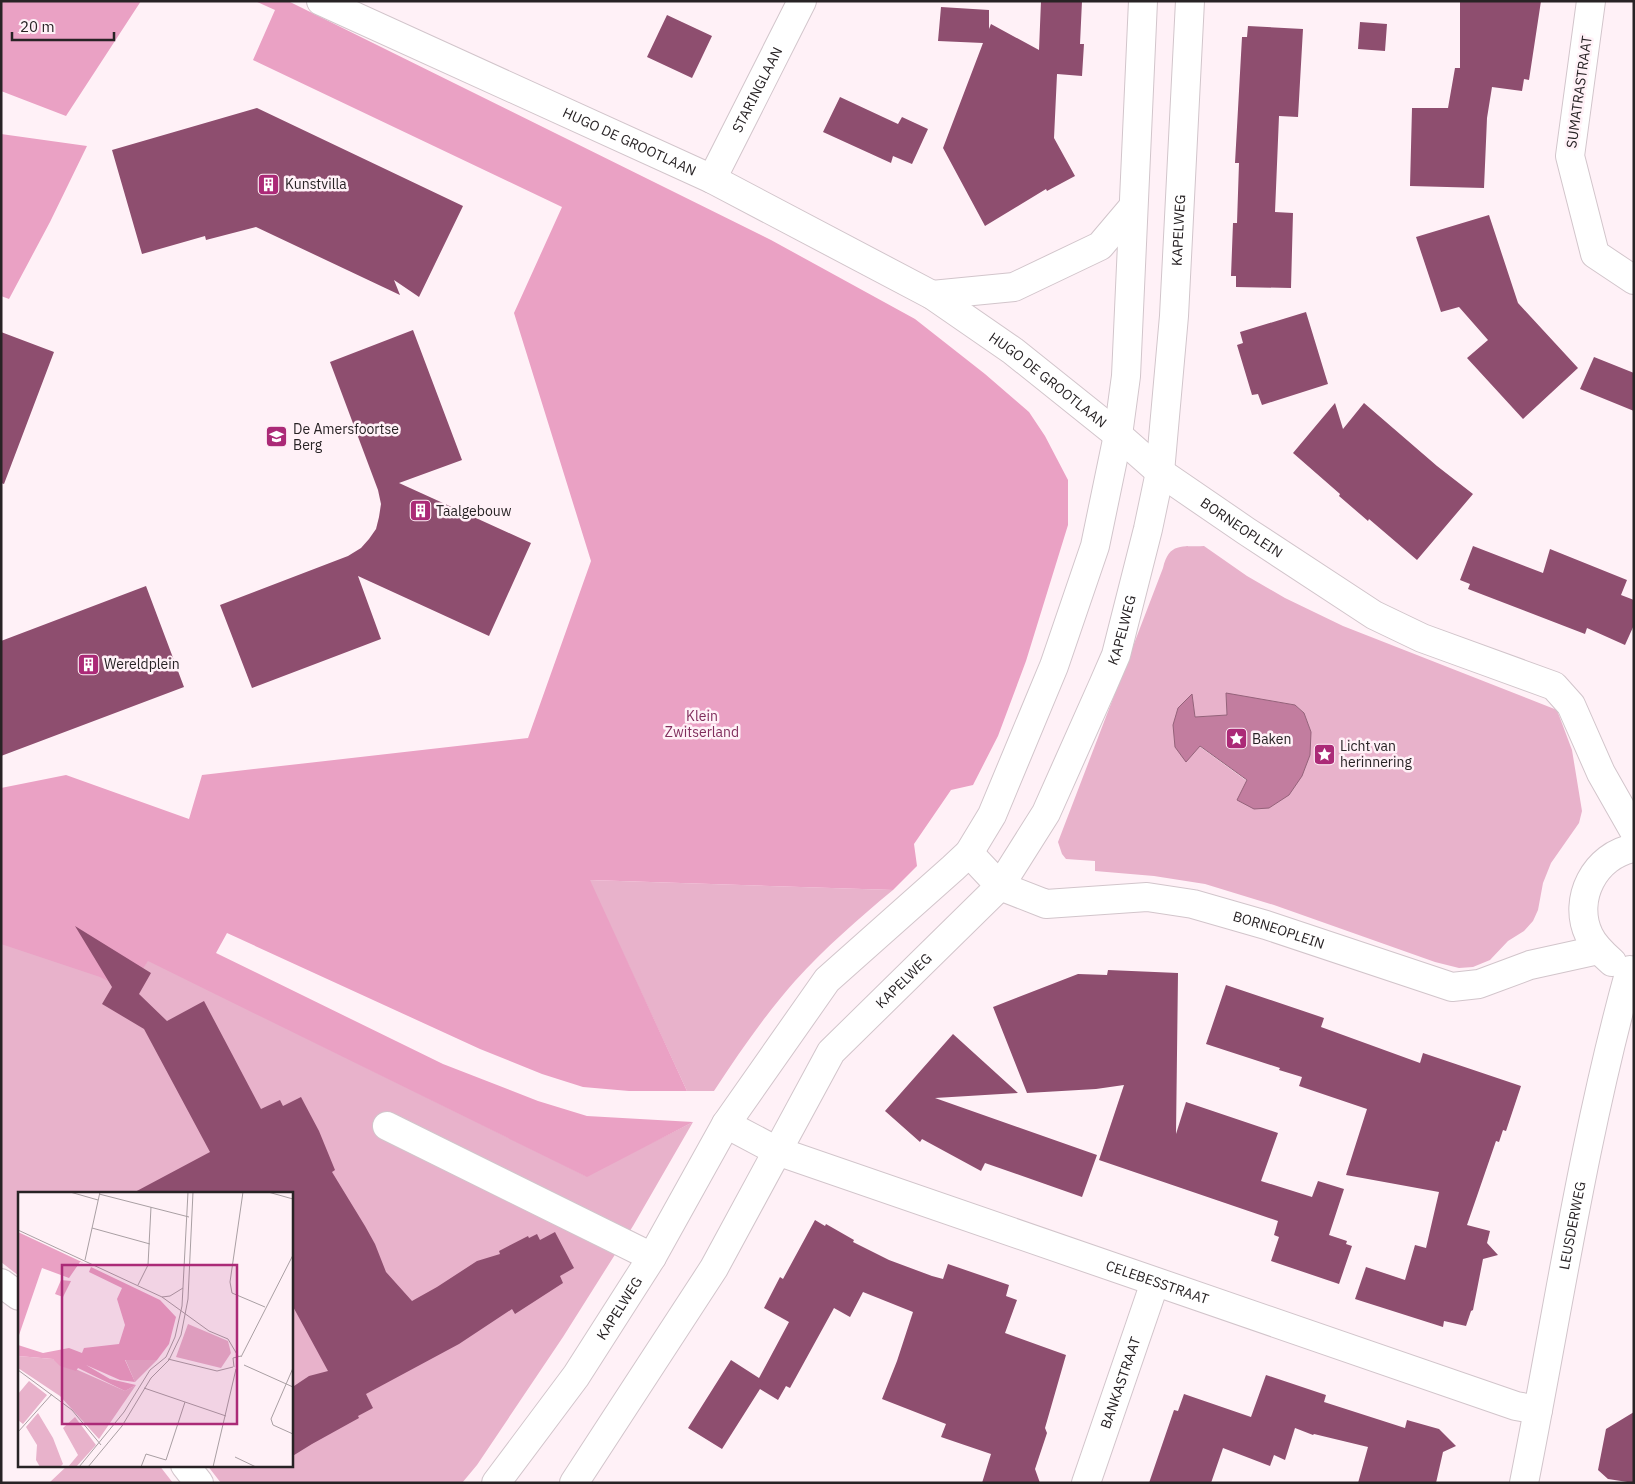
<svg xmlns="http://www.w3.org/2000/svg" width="1635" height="1484" viewBox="0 0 1635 1484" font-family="'IBM Plex Sans',sans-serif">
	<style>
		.green { fill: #e8b2cb; fill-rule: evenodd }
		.forest { fill: #eaa1c4 }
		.water { fill: #c27d9f; stroke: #94627a }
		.building { fill: #8e4e6f }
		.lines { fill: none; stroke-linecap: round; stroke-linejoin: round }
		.minor-casing { stroke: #d2c5cb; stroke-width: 30 }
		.minor { stroke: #fff; stroke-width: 28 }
		.labels { text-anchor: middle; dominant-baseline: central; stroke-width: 5; stroke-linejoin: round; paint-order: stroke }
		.street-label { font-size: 14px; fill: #282325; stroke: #fff1f7 }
		.poi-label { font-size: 14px; fill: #282325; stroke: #fff1f7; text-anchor: start }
		.park-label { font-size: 14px; fill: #802d5c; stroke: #fff1f7 }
		.inset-road { fill: none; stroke: #a99fa3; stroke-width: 1 }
		.view { fill: #ab2a77; fill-opacity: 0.15; stroke: #ab2a77; stroke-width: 2.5 }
		.inset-edge { fill: none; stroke: #282325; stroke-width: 2.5 }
	</style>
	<rect width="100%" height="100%" fill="#fff1f7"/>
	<path class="green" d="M 1204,546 L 1247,576 L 1285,598 L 1343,626 L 1557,710 L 1572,750 L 1582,811 L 1579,823 L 1551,863 L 1543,883 L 1538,910 L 1533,921 L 1524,931 L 1508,941 L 1490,960 L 1473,967 L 1459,968 L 1435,962 L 1274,905 L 1205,884 L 1154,876 L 1095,871 L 1095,861 L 1066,859 L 1062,854 L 1058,842 L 1163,568 C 1169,542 1182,547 1204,546 ZM 1226,694 L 1295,705 L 1304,713 L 1311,732 L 1247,781 L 1199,746 L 1186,761 L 1192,695 L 1195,717 L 1227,715 Z
		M 589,880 L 893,890 C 859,918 825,948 795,981 C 765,1015 739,1053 714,1091 L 687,1091 Z
		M 1,924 L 129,991 L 148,960 L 586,1176 L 693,1122 L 633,1226 L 563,1337 L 477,1465 L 462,1483 L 221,1483 L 207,1465 L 291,1465 L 291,1193 L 19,1193 L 19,1276 L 1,1262 Z
		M 68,1465 L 159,1465 L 173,1483 L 49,1483 Z"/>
	<path class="forest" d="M 1,1 L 141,1 L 66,116 L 1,91 Z
		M 255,1 L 288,1 L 771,240 L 915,319 L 985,374 L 1029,412 L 1045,436 L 1068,480 L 1068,525 L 1026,661 L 998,736 L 973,785 L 951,790 L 914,844 L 917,866 L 893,890 L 590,880 L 687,1091 L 629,1091 L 583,1087 L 542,1074 L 480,1049 L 227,933 L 216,953 L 443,1064 L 538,1101 L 587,1116 L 693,1122 L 587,1177 L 148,961 L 129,991 L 100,977 L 1,944 L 1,788 L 66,775 L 189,819 L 202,775 L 528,738 L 591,561 L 514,313 L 562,207 L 253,60 L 275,10 Z
		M 1,134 L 87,146 L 50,222 L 9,299 L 1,296 Z"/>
	<path class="water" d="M 1226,693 L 1295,705 L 1304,713 L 1311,732 L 1310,755 L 1302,776 L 1289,795 L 1269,808 L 1254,809 L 1237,800 L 1247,780 L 1200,746 L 1186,762 L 1175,747 L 1173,725 L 1178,708 L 1192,694 L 1195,717 L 1227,715 Z"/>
	<path class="building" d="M 1041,1 L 1082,1 L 1080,44 L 1084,44 L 1082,76 L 1057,74 L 1054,138 L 1075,176 L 1047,191 L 1046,189 L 985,226 L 943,148 L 983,43 L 938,41 L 941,7 L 989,10 L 989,29 L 991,24 L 1039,50 Z
		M 1460,1 L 1541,1 L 1529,80 L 1524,79 L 1522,91 L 1492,87 L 1487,118 L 1484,188 L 1410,186 L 1412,108 L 1448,108 L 1455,68 L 1460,68 Z
		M 667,15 L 712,36 L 692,78 L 647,57 Z
		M 1360,22 L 1387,24 L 1385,51 L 1358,49 Z
		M 1248,26 L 1303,29 L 1298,117 L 1279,116 L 1275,212 L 1293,213 L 1291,288 L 1236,287 L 1236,276 L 1231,276 L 1233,223 L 1237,223 L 1239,163 L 1235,163 L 1242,37 L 1247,37 Z
		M 840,97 L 898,124 L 902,117 L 928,129 L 912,164 L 893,156 L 891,163 L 823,132 Z
		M 257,108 L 463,206 L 419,297 L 394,280 L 400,295 L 256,227 L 206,240 L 205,236 L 142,254 L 112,150 Z
		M 1489,215 L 1518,303 L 1578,368 L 1523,419 L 1467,358 L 1488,340 L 1459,307 L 1441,312 L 1416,237 Z
		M 1306,312 L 1328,384 L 1262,405 L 1258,394 L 1252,395 L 1237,345 L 1243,343 L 1240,332 Z
		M 413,330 L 462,460 L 399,483 L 531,543 L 489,636 L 358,576 L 381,639 L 252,688 L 220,605 L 348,556 L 361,548 L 369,539 L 376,529 L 379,517 L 381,504 L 378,490 L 330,362 Z
		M 1,332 L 54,352 L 4,484 L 1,483 Z
		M 1594,357 L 1634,373 L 1634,411 L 1580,389 Z
		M 1335,403 L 1343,429 L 1364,403 L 1437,466 L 1473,494 L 1417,560 L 1369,519 L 1368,521 L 1339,496 L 1340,494 L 1293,453 Z
		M 1473,546 L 1543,573 L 1550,549 L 1627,580 L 1621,595 L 1634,600 L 1634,625 L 1625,645 L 1587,628 L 1585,634 L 1468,589 L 1470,584 L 1460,580 Z
		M 146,586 L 184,687 L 1,756 L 1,641 Z
		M 75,926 L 151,973 L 139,994 L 167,1021 L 204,1001 L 261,1109 L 280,1100 L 283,1106 L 301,1097 L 319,1131 L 335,1170 L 332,1172 L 365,1226 L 375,1244 L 386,1272 L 412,1301 L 437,1287 L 477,1261 L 500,1254 L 499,1251 L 528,1236 L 529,1238 L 537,1234 L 540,1240 L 555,1232 L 574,1268 L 560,1276 L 563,1283 L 515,1314 L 512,1309 L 459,1344 L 366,1394 L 373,1408 L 358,1416 L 359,1418 L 312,1444 L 291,1457 L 291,1388 L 309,1376 L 328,1371 L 291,1303 L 291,1193 L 133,1193 L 210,1152 L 144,1029 L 102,1004 L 112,987 Z
		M 1108,970 L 1178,973 L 1176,1134 L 1186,1102 L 1278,1133 L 1261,1181 L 1312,1197 L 1318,1181 L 1344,1189 L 1329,1235 L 1347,1241 L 1346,1244 L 1352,1246 L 1339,1284 L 1271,1261 L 1279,1237 L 1274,1235 L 1278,1221 L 1099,1160 L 1124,1085 L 1096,1089 L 1027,1093 L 993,1007 L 1078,974 L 1107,975 Z
		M 1226,985 L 1324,1018 L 1321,1027 L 1420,1063 L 1423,1053 L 1521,1086 L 1506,1131 L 1503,1130 L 1499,1142 L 1496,1141 L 1467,1225 L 1490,1231 L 1487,1243 L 1498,1255 L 1483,1259 L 1473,1310 L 1471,1311 L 1466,1326 L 1444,1321 L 1443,1327 L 1355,1299 L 1366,1267 L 1405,1280 L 1415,1245 L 1426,1248 L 1439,1192 L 1346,1175 L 1367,1109 L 1299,1086 L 1302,1077 L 1279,1070 L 1280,1068 L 1206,1044 Z
		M 953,1034 L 1018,1093 L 935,1098 L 1097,1155 L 1082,1197 L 985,1163 L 981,1171 L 922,1139 L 920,1142 L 885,1111 Z
		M 815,1220 L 825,1226 L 826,1224 L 854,1240 L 853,1242 L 889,1260 L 932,1276 L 943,1279 L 948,1264 L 1009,1285 L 1006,1296 L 1017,1300 L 1005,1333 L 1066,1355 L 1045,1428 L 1047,1433 L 1035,1469 L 1040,1483 L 982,1483 L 991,1454 L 941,1437 L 946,1424 L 882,1399 L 897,1361 L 913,1312 L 863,1292 L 850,1317 L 834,1308 L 790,1388 L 786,1386 L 778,1400 L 760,1389 L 722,1449 L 688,1428 L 731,1360 L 759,1378 L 789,1322 L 764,1308 L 780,1277 L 783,1279 Z
		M 1266,1375 L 1326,1395 L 1324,1402 L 1405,1428 L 1407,1420 L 1439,1429 L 1456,1446 L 1443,1452 L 1436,1483 L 1358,1483 L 1368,1447 L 1314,1434 L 1313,1435 L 1295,1428 L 1285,1460 L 1274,1455 L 1270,1466 L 1223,1448 L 1211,1483 L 1149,1483 L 1174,1410 L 1178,1411 L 1184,1394 L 1251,1417 Z
		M 1634,1412 L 1634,1483 L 1608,1479 L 1598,1470 L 1606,1429 Z"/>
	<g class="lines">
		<defs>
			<g id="minor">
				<path id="s1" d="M 321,1 L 712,179 L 932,295 L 1013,351 L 1118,435 L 1160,472 L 1246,531 L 1374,615 L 1422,638 L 1554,686 L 1571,705 L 1601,773 L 1634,831"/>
				<path d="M 1591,1 L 1570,156 L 1595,254 L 1634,280"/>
				<path id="s2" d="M 712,179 L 802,1"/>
				<path d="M 932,295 L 1014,287 L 1100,246 L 1133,207"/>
				<path id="s3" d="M 969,853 L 1000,886 L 1046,904 L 1147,897 L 1193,904 L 1266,925 L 1452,987 L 1479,984 L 1530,965 L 1598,950"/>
				<path d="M 1612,962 C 1603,954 1594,946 1589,935 C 1572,899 1595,855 1634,848"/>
				<path id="s4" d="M 726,1124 L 777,1151 L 1516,1406 L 1538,1410"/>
				<path d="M 387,1126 L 652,1257"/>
				<path d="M 1,1283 L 19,1296"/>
				<path d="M 185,1465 L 199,1483"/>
				<path id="s5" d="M 496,1483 L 576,1376 L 652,1257 L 726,1124 L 827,980 L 953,868 L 969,853 L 992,815 L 1054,666 L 1095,546 L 1118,435 L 1126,376 L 1143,1"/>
				<path id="s6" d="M 574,1483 L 714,1268 L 831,1052 L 1000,886 L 1046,813 L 1103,685 L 1116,655 L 1148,529 L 1160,472 L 1174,316 L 1190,1"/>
				<path id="s7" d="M 1086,1483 L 1155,1282"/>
				<path id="s8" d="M 1524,1483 C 1558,1312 1583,1139 1630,970"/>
			</g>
		</defs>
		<use href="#minor" class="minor-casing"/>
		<use href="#minor" class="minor"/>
	</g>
	<defs>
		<symbol id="building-square" viewBox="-11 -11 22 22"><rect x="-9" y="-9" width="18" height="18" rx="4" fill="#ab2a77" stroke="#fff1f7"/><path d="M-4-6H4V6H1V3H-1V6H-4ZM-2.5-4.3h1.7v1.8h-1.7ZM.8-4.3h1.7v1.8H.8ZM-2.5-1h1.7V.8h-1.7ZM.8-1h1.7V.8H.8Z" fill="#fff"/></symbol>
		<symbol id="school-square" viewBox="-11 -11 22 22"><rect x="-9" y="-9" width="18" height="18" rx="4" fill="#ab2a77" stroke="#fff1f7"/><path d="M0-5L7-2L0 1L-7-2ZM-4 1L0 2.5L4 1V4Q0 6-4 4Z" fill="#fff"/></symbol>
		<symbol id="sight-square" viewBox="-11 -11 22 22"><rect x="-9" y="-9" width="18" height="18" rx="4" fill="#ab2a77" stroke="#fff1f7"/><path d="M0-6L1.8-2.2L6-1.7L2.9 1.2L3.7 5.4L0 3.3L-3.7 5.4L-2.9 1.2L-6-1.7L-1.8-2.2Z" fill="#fff"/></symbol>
	</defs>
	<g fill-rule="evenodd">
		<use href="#building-square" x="256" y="172" width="25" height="25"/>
		<use href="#school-square" x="264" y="424" width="25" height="25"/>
		<use href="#building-square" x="408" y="498" width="25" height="25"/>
		<use href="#building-square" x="76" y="652" width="25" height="25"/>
		<use href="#sight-square" x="1224" y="726" width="25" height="25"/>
		<use href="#sight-square" x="1312" y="742" width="25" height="25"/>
	</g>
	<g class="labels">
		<g class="street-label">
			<text stroke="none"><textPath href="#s2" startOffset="100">STARINGLAAN</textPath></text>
			<text transform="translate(1579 92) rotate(-82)">SUMATRASTRAAT</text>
			<text stroke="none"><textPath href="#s1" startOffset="339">HUGO DE GROOTLAAN</textPath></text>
			<text stroke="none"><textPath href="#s6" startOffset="1429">KAPELWEG</textPath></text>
			<text stroke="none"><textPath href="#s1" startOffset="822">HUGO DE GROOTLAAN</textPath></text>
			<text stroke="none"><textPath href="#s1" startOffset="1066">BORNEOPLEIN</textPath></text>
			<text stroke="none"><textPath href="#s6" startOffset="1024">KAPELWEG</textPath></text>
			<text stroke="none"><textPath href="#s3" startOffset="332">BORNEOPLEIN</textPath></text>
			<text stroke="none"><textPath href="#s6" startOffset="604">KAPELWEG</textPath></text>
			<text stroke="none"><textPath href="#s8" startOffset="262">LEUSDERWEG</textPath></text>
			<text stroke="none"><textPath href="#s4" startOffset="460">CELEBESSTRAAT</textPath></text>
			<text stroke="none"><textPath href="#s5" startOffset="214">KAPELWEG</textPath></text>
			<text stroke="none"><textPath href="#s7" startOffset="106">BANKASTRAAT</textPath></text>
		</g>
		<g class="poi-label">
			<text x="285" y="184">Kunstvilla</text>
			<text x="293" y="429">De Amersfoortse<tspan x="293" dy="16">Berg</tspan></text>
			<text x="436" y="511">Taalgebouw</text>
			<text x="104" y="664">Wereldplein</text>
			<text x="1252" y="739">Baken</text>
			<text x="1340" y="746">Licht van<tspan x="1340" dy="16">herinnering</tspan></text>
		</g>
		<g class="park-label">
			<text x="702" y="716">Klein<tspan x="702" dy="16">Zwitserland</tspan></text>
		</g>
	</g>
	<g transform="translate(18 1192)">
		<rect width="275" height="275" fill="#fff1f7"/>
		<path d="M 170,132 L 210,149 L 213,161 L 203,176 L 158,165 ZM 0,164 L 35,167 L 107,199 L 118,193 L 81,247 L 42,204 L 0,176 ZM 107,167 L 139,168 L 117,190 ZM 11,189 L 29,203 L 5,232 L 0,228 L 0,202 ZM 20,221 L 35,246 L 45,272 L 42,275 L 22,275 L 18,268 L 19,253 L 8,235 ZM 57,225 L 78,253 L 58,275 L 50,275 L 60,263 L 45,236 Z" fill="#e8b2cb"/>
		<path d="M 0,40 L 66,71 L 62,70 L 51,86 L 24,76 L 0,146 ZM 73,75 L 142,108 L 158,125 L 151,152 L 139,168 L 107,168 L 117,190 L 102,188 L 68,173 L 92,187 L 118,193 L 107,199 L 60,176 L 58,179 L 42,174 L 35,167 L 0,164 L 0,153 L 25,161 L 51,156 L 64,161 L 66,156 L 101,152 L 107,133 L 99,107 L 104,96 L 71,80 ZM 43,88 L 53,89 L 45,105 L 37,102 Z" fill="#eaa1c4"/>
		<path class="inset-road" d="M 52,0 L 80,8M 225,0 L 212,90 L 214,101 L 247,115M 250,0 L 275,7M 81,2 L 171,25M 74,36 L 132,52M 0,38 L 144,105 L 191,139 L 210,147 L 220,164M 67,68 L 82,0M 120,93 L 130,73 L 133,15M 144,105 L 152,104 L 165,96M 223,165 L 275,63M 150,167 L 199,179 L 215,175M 226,173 L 275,195M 216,175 L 215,166 L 223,164M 275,176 L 253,227 L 255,233 L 275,242M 0,178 L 54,218 L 83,253M 126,196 L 208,224M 0,240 L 34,202M 217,265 L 238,275M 61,275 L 106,220 L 132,178 L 148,165 L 157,145 L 164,114 L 170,0M 70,275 L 104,234 L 133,186 L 151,168 L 163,143 L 170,107 L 175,0M 123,275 L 128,262 L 148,268 L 167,210M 195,275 L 218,177"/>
		<path class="view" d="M 44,73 L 219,73 L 219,232 L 44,232 Z"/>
		<rect width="275" height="275" class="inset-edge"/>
	</g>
	<rect width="1635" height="1484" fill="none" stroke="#282325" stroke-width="5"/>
	<path d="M12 32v8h102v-8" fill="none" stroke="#282325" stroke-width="2.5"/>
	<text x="20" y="32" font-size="15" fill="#282325" stroke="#fff1f7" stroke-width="4" paint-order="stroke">20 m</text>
</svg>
